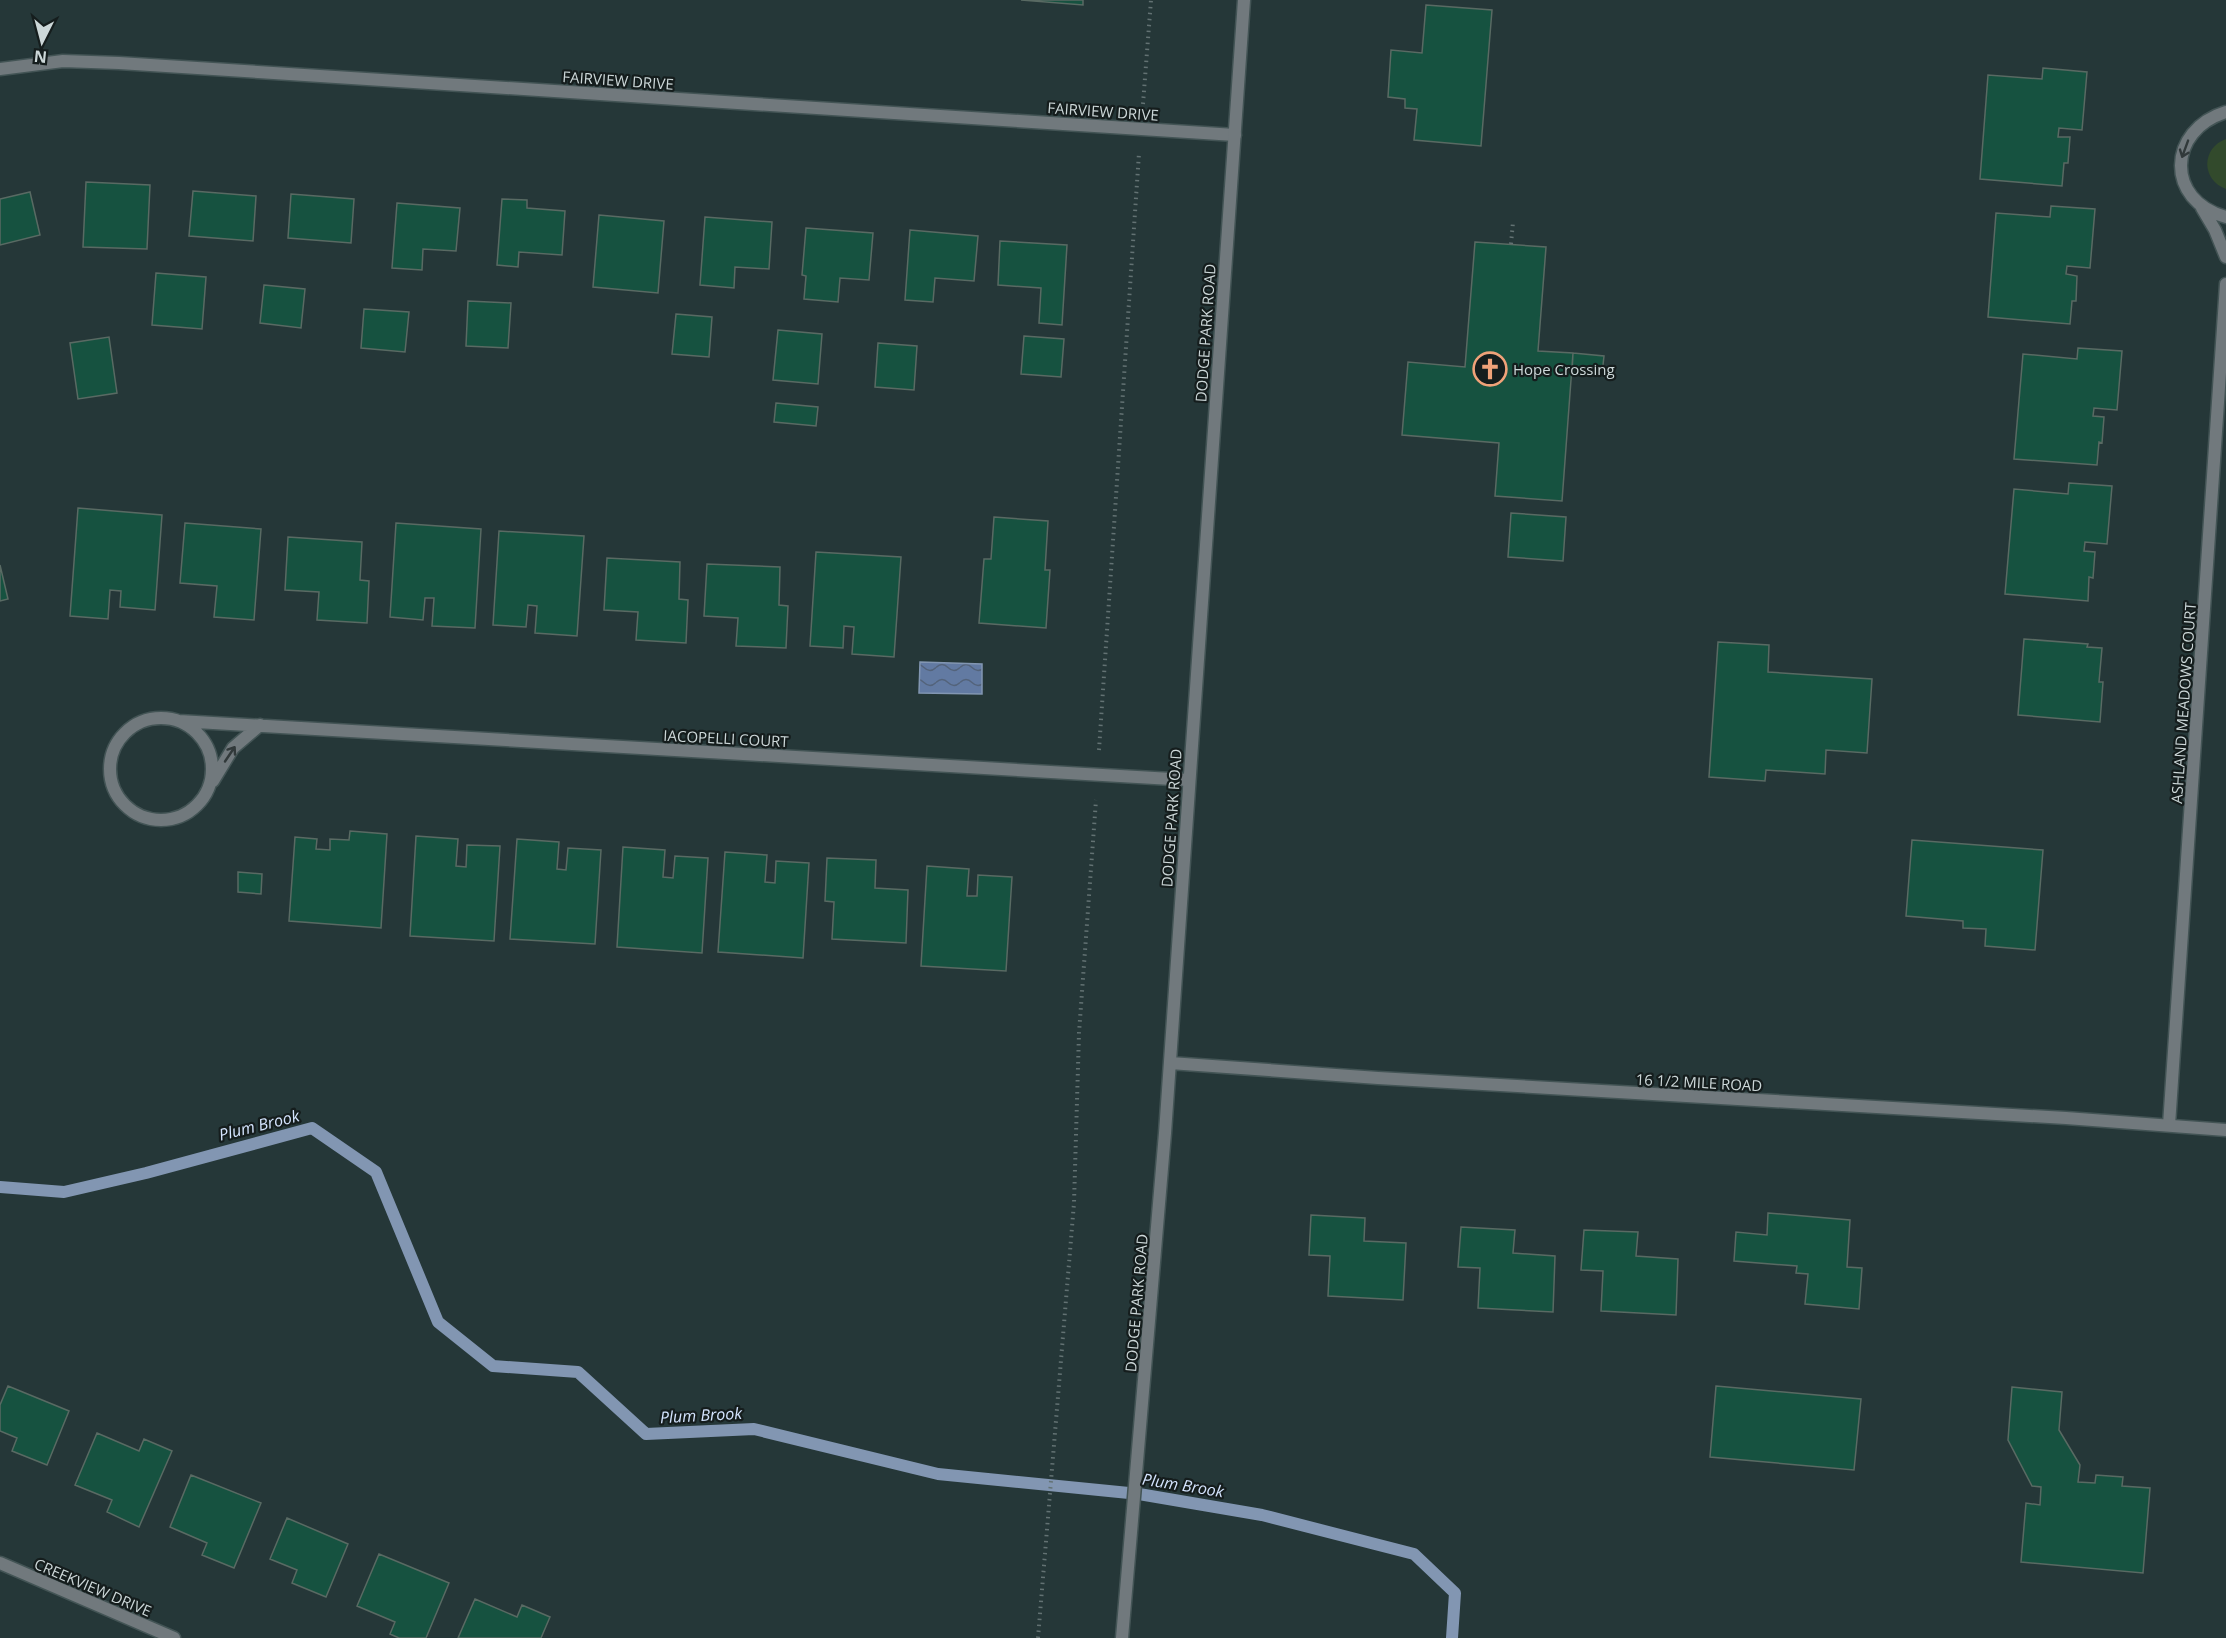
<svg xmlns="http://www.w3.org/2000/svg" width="2226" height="1638" viewBox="0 0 2226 1638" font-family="'Open Sans',sans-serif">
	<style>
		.green { fill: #324a2c }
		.water { fill: url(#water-waves); stroke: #8296b2; stroke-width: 1.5 }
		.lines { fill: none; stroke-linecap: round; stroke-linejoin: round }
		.stream { stroke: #8296b2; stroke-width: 12 }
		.building { fill: #165240; stroke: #596a63; stroke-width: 1.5 }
		.minor-casing { stroke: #435455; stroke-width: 15 }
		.tertiary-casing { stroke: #435455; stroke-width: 15 }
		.path { stroke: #637273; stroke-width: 4; stroke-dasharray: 1.5 4.5; stroke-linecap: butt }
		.minor { stroke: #71797d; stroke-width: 12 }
		.tertiary { stroke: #71797d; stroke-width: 12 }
		.oneway { stroke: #31393a }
		.labels { text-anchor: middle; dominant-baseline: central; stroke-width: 4.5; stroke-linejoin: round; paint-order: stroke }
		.street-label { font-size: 15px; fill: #ccd7d8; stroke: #151d1d }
		.poi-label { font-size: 15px; fill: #ccd7d8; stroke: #151d1d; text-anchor: start }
		.water-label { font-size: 16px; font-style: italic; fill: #d5e5ff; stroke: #151d1d }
	</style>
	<defs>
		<pattern id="water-waves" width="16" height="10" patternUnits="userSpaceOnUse" patternTransform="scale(1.5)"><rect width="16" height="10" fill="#627aa2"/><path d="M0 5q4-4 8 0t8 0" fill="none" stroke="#53637b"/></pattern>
	</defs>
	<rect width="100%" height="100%" fill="#253738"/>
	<path class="green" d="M 2226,139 L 2226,189 C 2201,180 2201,148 2226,139 Z"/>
	<path class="water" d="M 920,662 L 982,664 L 982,694 L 919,693 Z"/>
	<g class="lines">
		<path class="stream" d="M 0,1187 L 64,1192 L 146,1173 L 312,1128 L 376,1172 L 438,1322 L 493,1366 L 578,1372 L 646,1434 L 754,1429 L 938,1474 L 1139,1494 L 1262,1515 L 1414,1554 L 1455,1593 L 1452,1638"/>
	</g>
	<path class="building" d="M 1021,0 L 1083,0 L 1083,5 Z
		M 1426,5 L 1492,10 L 1481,146 L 1414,140 L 1417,109 L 1405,108 L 1405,99 L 1388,97 L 1391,50 L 1422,53 Z
		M 2043,68 L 2087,72 L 2082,130 L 2059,128 L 2058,137 L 2070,137 L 2068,163 L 2064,163 L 2062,186 L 1980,179 L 1988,75 L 2042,79 Z
		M 86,182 L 150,185 L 147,249 L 83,247 Z
		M 193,191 L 256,196 L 253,241 L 189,236 Z
		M 30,192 L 40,235 L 0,245 L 0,199 Z
		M 291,194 L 354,199 L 351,243 L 288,238 Z
		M 502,199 L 527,200 L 527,208 L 565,211 L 562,255 L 519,252 L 518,267 L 497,265 Z
		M 397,203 L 460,208 L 456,251 L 423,249 L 422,270 L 392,268 Z
		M 2051,206 L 2095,209 L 2090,268 L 2067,266 L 2066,274 L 2077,276 L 2076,301 L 2072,301 L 2070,324 L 1988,317 L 1996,213 L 2050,217 Z
		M 599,215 L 664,221 L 658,293 L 593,287 Z
		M 705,217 L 772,222 L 769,269 L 735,267 L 734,288 L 700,285 Z
		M 806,228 L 873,233 L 869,280 L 840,278 L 838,302 L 804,299 L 806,276 L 802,275 Z
		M 910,230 L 978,236 L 974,281 L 935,278 L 933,302 L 905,300 Z
		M 1000,241 L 1067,245 L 1062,325 L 1039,323 L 1041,288 L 998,285 Z
		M 1475,242 L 1546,247 L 1538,351 L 1573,353 L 1562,501 L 1495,496 L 1499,443 L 1402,435 L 1408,362 L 1465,367 Z
		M 156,273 L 206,277 L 202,329 L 152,325 Z
		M 264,285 L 305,289 L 301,328 L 260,323 Z
		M 468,301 L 511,303 L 508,348 L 466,346 Z
		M 364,309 L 409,312 L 405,352 L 361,348 Z
		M 676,314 L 712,317 L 709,357 L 672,354 Z
		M 778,330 L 822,334 L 818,384 L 773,380 Z
		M 1024,336 L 1064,339 L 1061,377 L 1021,374 Z
		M 109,337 L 117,393 L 78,399 L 70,343 Z
		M 878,343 L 917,346 L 914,390 L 875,387 Z
		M 2078,348 L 2122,351 L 2117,410 L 2094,408 L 2093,416 L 2104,417 L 2102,443 L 2099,442 L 2097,465 L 2014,459 L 2023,354 L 2077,359 Z
		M 1573,353 L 1604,356 L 1602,374 L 1572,372 Z
		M 776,403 L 818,407 L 816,426 L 774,422 Z
		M 2069,483 L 2112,486 L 2107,544 L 2085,542 L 2084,551 L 2095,552 L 2093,578 L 2089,577 L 2088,601 L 2005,594 L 2014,489 L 2068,494 Z
		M 78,508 L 162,515 L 155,610 L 120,607 L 121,591 L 110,590 L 108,619 L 70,616 Z
		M 1511,513 L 1566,517 L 1563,561 L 1508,557 Z
		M 994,517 L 1048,521 L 1045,570 L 1050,570 L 1046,628 L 979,623 L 984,559 L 991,559 Z
		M 185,523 L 261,529 L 254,620 L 214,617 L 217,586 L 180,583 Z
		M 396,523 L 481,529 L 475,628 L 432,626 L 434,598 L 425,598 L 423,620 L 390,617 Z
		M 499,531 L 584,536 L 577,636 L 535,633 L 537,606 L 528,605 L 526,627 L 493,625 Z
		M 288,537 L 362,542 L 360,580 L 369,581 L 367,623 L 317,620 L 319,592 L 285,590 Z
		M 816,552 L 901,557 L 894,657 L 852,654 L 854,627 L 844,626 L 843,648 L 810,646 Z
		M 607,558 L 680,562 L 679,599 L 688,600 L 686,643 L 636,640 L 638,612 L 604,610 Z
		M 707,564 L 780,567 L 779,605 L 788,606 L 786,648 L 736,646 L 738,618 L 704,616 Z
		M 0,565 L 8,599 L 0,601 Z
		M 2024,639 L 2088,644 L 2087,647 L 2102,648 L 2099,682 L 2103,682 L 2100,722 L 2018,715 Z
		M 1718,642 L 1769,645 L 1768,672 L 1872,679 L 1867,753 L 1826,750 L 1825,774 L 1766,770 L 1765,781 L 1709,777 Z
		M 350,831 L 387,834 L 381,928 L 289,921 L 295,837 L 317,839 L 316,849 L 330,850 L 330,839 L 349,840 Z
		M 416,836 L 458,839 L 456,866 L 466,867 L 467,845 L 500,846 L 494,941 L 410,936 Z
		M 517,839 L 559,842 L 557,869 L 566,870 L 568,848 L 601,850 L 595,944 L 510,939 Z
		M 1912,840 L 2043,850 L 2035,950 L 1985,946 L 1986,929 L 1963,928 L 1963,921 L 1906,916 Z
		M 623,847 L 665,850 L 663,877 L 673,878 L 675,856 L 708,858 L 702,953 L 617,947 Z
		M 725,852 L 767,855 L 765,882 L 775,883 L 776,861 L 809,863 L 803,958 L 718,952 Z
		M 827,858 L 876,860 L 875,888 L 908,890 L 906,943 L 832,939 L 834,902 L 825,901 Z
		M 927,866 L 969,869 L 967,896 L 977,896 L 978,875 L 1012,877 L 1006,971 L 921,966 Z
		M 238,872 L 262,874 L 261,894 L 238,892 Z
		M 1768,1213 L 1850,1220 L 1847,1267 L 1862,1268 L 1859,1309 L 1805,1304 L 1808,1274 L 1796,1273 L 1797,1266 L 1734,1261 L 1736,1232 L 1767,1235 Z
		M 1311,1215 L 1365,1218 L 1364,1241 L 1406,1243 L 1403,1300 L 1328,1296 L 1330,1256 L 1309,1255 Z
		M 1461,1227 L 1515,1230 L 1513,1253 L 1555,1256 L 1553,1312 L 1478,1308 L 1480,1268 L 1458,1267 Z
		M 1584,1230 L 1638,1232 L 1636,1256 L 1678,1259 L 1676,1315 L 1601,1311 L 1603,1271 L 1581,1270 Z
		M 8,1386 L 69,1411 L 47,1465 L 12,1451 L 17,1438 L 0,1431 L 0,1405 Z
		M 1716,1386 L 1861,1399 L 1854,1470 L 1710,1457 Z
		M 2012,1387 L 2062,1392 L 2059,1430 L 2080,1465 L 2078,1482 L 2095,1483 L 2096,1475 L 2123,1477 L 2122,1486 L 2150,1488 L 2143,1573 L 2021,1562 L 2026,1503 L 2040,1505 L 2041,1487 L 2032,1486 L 2008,1440 Z
		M 97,1433 L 139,1451 L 144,1439 L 172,1451 L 139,1527 L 107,1512 L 112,1500 L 75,1485 Z
		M 191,1475 L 261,1503 L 234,1568 L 202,1555 L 207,1543 L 170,1527 Z
		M 287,1518 L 348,1544 L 326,1597 L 292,1583 L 297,1570 L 270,1559 Z
		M 379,1554 L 449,1583 L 426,1638 L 399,1638 L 390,1634 L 395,1622 L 357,1606 Z
		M 475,1599 L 517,1617 L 522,1605 L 550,1617 L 541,1638 L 458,1638 Z"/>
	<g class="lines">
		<defs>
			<path id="minor" d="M 0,69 L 63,61 L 119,63 L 1235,135
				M 2226,112 C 2167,130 2165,201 2226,217
				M 2202,208 L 2215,230 L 2226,257
				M110 769a51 51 0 1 1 102 0a51 51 0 1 1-102 0Z
				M 179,721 L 1189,780
				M 213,781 L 233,748 L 260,725
				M 2169,1125 L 2226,284
				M 0,1563 L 174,1638"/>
			<path id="tertiary" d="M 1170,1063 L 1378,1078 L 2066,1118 L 2226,1130
				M 1122,1638 L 1165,1133 L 1244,0"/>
		</defs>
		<use href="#minor" class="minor-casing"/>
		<use href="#tertiary" class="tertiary-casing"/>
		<path class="path" d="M 1143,104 L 1151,0
			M 1511,244 L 1513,222
			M 1099,750 L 1139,153
			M 1038,1638 L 1074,1203 L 1079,1033 L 1096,800"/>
		<use href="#minor" class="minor"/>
		<use href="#tertiary" class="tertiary"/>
	</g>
	<defs><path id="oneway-shaft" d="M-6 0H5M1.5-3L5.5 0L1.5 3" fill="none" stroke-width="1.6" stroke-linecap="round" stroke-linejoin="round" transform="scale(1.5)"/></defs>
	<g class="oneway">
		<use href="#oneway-shaft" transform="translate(2185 149) rotate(110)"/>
		<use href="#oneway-shaft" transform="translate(230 754) rotate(-56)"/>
	</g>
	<defs>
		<symbol id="church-ring" viewBox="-11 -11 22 22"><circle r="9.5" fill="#151d1d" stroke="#f0a279" stroke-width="1.5"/><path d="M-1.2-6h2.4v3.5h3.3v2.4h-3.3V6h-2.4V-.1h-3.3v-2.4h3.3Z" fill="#f0a279"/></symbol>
	</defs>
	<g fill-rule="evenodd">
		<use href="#church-ring" x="1471" y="350" width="38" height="38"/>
	</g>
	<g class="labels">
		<g class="street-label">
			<text transform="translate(618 80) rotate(4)">FAIRVIEW DRIVE</text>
			<text transform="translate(1103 111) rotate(4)">FAIRVIEW DRIVE</text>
			<text transform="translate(1205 333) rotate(-86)">DODGE PARK ROAD</text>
			<text transform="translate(2183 703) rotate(-86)">ASHLAND MEADOWS COURT</text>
			<text transform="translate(726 738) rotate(3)">IACOPELLI COURT</text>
			<text transform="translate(1171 818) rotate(-86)">DODGE PARK ROAD</text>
			<text transform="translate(1699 1082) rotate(3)">16 1/2 MILE ROAD</text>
			<text transform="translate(1136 1303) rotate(-85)">DODGE PARK ROAD</text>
			<text transform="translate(93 1587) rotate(23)">CREEKVIEW DRIVE</text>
		</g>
		<g class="poi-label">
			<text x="1513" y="369">Hope Crossing</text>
		</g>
		<g class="water-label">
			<text transform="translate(259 1125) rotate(-14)">Plum Brook</text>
			<text transform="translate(701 1415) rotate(-3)">Plum Brook</text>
			<text transform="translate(1183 1485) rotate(9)">Plum Brook</text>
		</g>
	</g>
	<g transform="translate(42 42) rotate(186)" stroke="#151d1d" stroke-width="4.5" paint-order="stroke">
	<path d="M0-4.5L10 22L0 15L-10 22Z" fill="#ccd7d8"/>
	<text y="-9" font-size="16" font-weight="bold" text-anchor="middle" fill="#ccd7d8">N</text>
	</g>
</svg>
